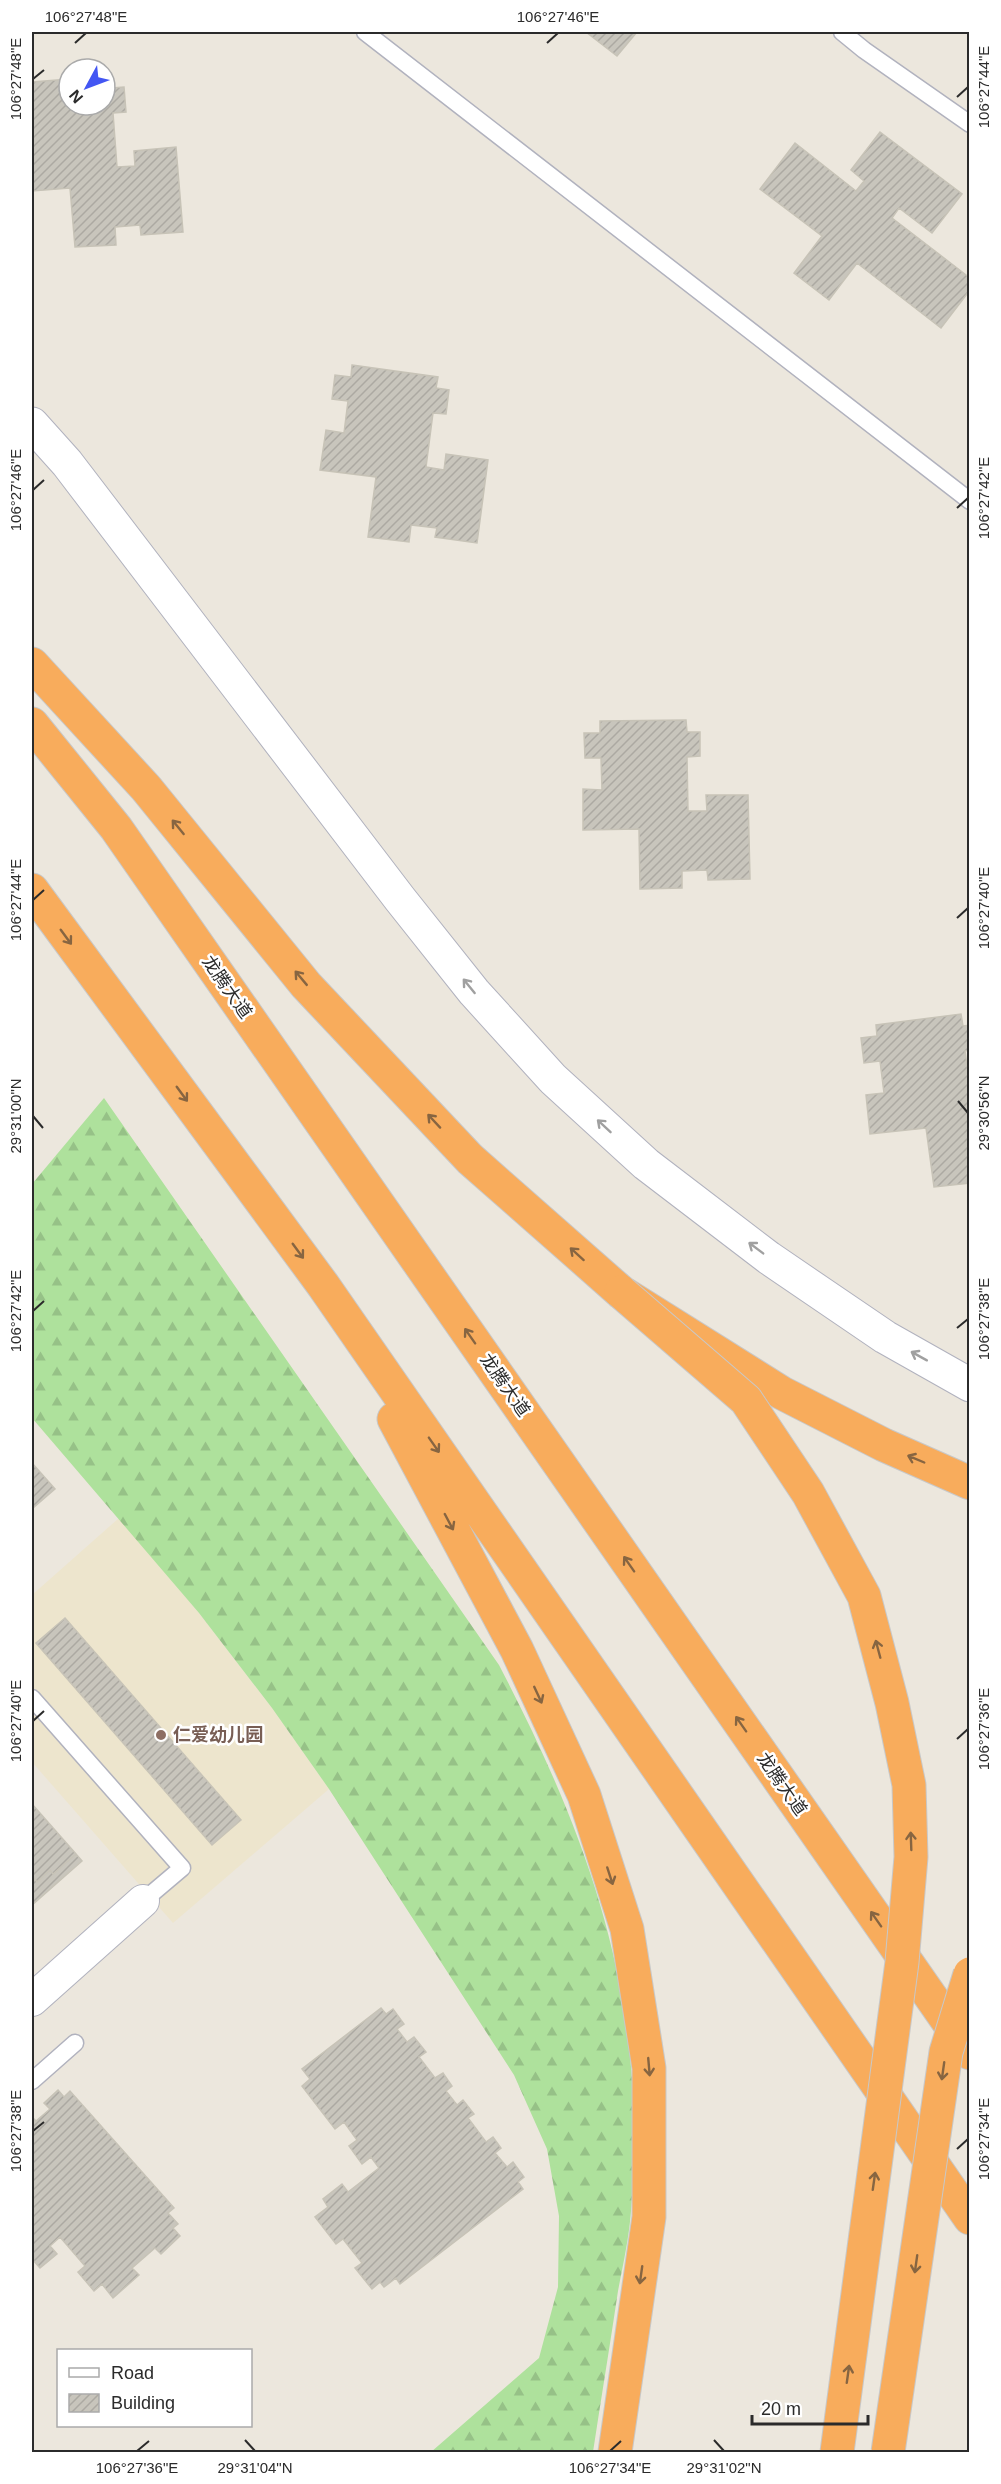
<svg xmlns="http://www.w3.org/2000/svg" width="1001" height="2484" viewBox="0 0 1001 2484" font-family="Arial,'Noto Sans SC',sans-serif">
	<style>
		.education { fill: #ede5cd }
		.forest { fill: url(#forest-firs) }
		.building { fill: url(#building-hatch); stroke: #c7c3b7; stroke-width: 1.5 }
		.lines { fill: none; stroke-linecap: round; stroke-linejoin: round }
		.lane-casing { stroke: #b1b2be; stroke-width: 19 }
		.street-casing { stroke: #b1b2be; stroke-width: 34 }
		.secondary-casing { stroke: #b1b2be; stroke-width: 35 }
		.highway-casing { stroke: #c8c8c8; stroke-width: 35 }
		.lane { stroke: #fff; stroke-width: 16 }
		.street { stroke: #fff; stroke-width: 32 }
		.secondary { stroke: #fff; stroke-width: 33 }
		.highway { stroke: #f8ac5c; stroke-width: 33 }
		.highway-bridge-casing { stroke: #c8c8c8; stroke-width: 35; stroke-linecap: butt }
		.highway-bridge { stroke: #f8ac5c; stroke-width: 33 }
		.oneway { stroke: #876541 }
		.oneway2 { stroke: #a0a0a0 }
		.ticks { fill: none; stroke: #2b2b2b; stroke-width: 2 }
		.education-dot { fill: #8d6e63; stroke: #fff; stroke-width: 2 }
		.labels { text-anchor: middle; dominant-baseline: central; stroke-width: 5; stroke-linejoin: round; paint-order: stroke }
		.street-label { font-size: 18px; fill: #2b2b2b; stroke: #fff }
		.education-label { font-size: 18px; font-weight: bold; fill: #785e54; stroke: #fff; text-anchor: start }
		.neatline { fill: none; stroke: #2b2b2b; stroke-width: 2 }
		.ticks-label { font-size: 15px; text-anchor: middle; fill: #2b2b2b }
	</style>
	<defs>
		<pattern id="forest-firs" width="22" height="20" patternUnits="userSpaceOnUse" patternTransform="scale(1.5)"><rect width="22" height="20" fill="#aee19c"/><path d="M5 1l3.5 6h-7zM16 11l3.5 6h-7z" fill="#96c187"/></pattern>
		<pattern id="building-hatch" width="6" height="6" patternUnits="userSpaceOnUse" patternTransform="scale(1.5)"><rect width="6" height="6" fill="#c8c5bc"/><path d="M-1 1l2-2M0 6l6-6M5 7l2-2" fill="none" stroke="#aca9a2"/></pattern>
	</defs>
	<rect width="100%" height="100%" fill="#ece7dd"/>
	<path class="education" d="M 119,1518 L 199,1613 L 272,1708 L 329,1789 L 173,1923 L 32,1762 L 32,1595 Z"/>
	<path class="forest" d="M 104,1098 L 499,1665 C 593,1845 648,2004 631,2211 C 629,2238 623,2265 618,2291 C 610,2345 601,2399 593,2452 L 431,2452 L 539,2358 L 558,2287 L 559,2216 L 547,2149 L 514,2075 L 329,1789 L 272,1708 L 199,1613 L 32,1418 L 32,1184 Z"/>
	<path class="building" d="M 586,32 L 637,32 L 617,56 Z
		M 110,76 L 111,88 L 124,87 L 126,112 L 113,113 L 117,167 L 135,166 L 134,151 L 176,147 L 183,232 L 141,235 L 140,225 L 115,227 L 116,245 L 75,247 L 70,188 L 32,191 L 32,82 L 69,79 L 69,105 L 105,105 L 105,77 Z
		M 880,132 L 962,194 L 932,233 L 899,208 L 892,218 L 970,278 L 970,290 L 941,328 L 857,263 L 829,300 L 794,273 L 822,236 L 760,189 L 795,143 L 856,191 L 864,181 L 851,170 Z
		M 352,365 L 438,377 L 436,388 L 449,390 L 446,414 L 433,413 L 426,467 L 444,470 L 446,454 L 488,460 L 477,543 L 435,537 L 437,528 L 411,525 L 409,542 L 368,537 L 376,477 L 320,470 L 326,430 L 344,433 L 348,401 L 332,399 L 335,375 L 351,377 Z
		M 686,720 L 687,732 L 700,732 L 700,756 L 687,757 L 688,811 L 707,811 L 706,795 L 748,795 L 750,879 L 708,880 L 707,870 L 682,871 L 682,888 L 640,889 L 639,829 L 583,830 L 583,789 L 602,790 L 601,758 L 585,758 L 584,733 L 600,733 L 600,721 Z
		M 961,1014 L 963,1026 L 970,1025 L 970,1050 L 965,1051 L 970,1084 L 970,1183 L 934,1187 L 926,1128 L 870,1134 L 866,1095 L 884,1093 L 880,1061 L 864,1063 L 861,1038 L 877,1036 L 876,1025 Z
		M 32,1463 L 55,1489 L 33,1508 L 32,1507 Z
		M 65,1618 L 241,1820 L 212,1845 L 36,1643 Z
		M 32,1804 L 76,1854 L 53,1874 L 50,1870 L 37,1882 L 32,1876 Z
		M 76,1854 L 82,1861 L 32,1905 L 32,1876 L 37,1882 L 50,1870 L 53,1874 Z
		M 381,2008 L 386,2014 L 393,2009 L 404,2024 L 397,2029 L 407,2042 L 414,2037 L 426,2052 L 419,2057 L 435,2078 L 443,2073 L 452,2086 L 446,2091 L 457,2105 L 463,2100 L 474,2114 L 468,2118 L 486,2142 L 493,2137 L 501,2148 L 495,2153 L 507,2167 L 513,2162 L 524,2177 L 518,2182 L 523,2189 L 400,2284 L 396,2278 L 384,2287 L 380,2282 L 372,2289 L 355,2268 L 362,2263 L 343,2239 L 336,2244 L 315,2217 L 328,2207 L 323,2199 L 342,2184 L 348,2192 L 379,2168 L 371,2157 L 362,2164 L 349,2146 L 357,2140 L 344,2122 L 335,2129 L 302,2086 L 310,2079 L 302,2069 Z
		M 58,2090 L 64,2097 L 70,2091 L 174,2208 L 168,2213 L 178,2224 L 173,2228 L 180,2236 L 161,2254 L 155,2248 L 132,2268 L 139,2275 L 113,2298 L 102,2284 L 94,2291 L 78,2272 L 85,2266 L 60,2237 L 50,2246 L 57,2254 L 40,2268 L 33,2260 L 32,2262 L 32,2117 L 36,2121 L 50,2109 L 44,2103 Z"/>
	<g class="lines">
		<defs>
			<path id="lane" d="M 365,32 L 970,501
				M 842,32 L 864,50 L 970,124
				M 32,1698 L 182,1868 L 143,1901
				M 32,2081 L 75,2043"/>
			<path id="street" d="M 32,2000 L 143,1901"/>
			<path id="secondary" d="M 32,424 L 67,463 L 400,899 L 474,992 L 553,1079 L 646,1164 L 769,1258 L 885,1337 L 970,1385"/>
			<path id="highway" d="M 32,664 L 146,788 L 306,985 L 470,1159 L 621,1292 L 782,1393 L 884,1445 L 970,1483
				M 32,724 L 116,828 L 970,2053
				M 32,890 L 323,1285 L 970,2218
				M 394,1419 L 517,1650 L 584,1795 L 627,1929 L 649,2068 L 649,2217 L 615,2452"/>
		</defs>
		<use href="#lane" class="lane-casing"/>
		<use href="#street" class="street-casing"/>
		<use href="#secondary" class="secondary-casing"/>
		<use href="#highway" class="highway-casing"/>
		<use href="#lane" class="lane"/>
		<use href="#street" class="street"/>
		<use href="#secondary" class="secondary"/>
		<use href="#highway" class="highway"/>
		<defs>
			<path id="highway-bridge" d="M 621,1292 L 746,1400 L 808,1493 L 864,1596 L 892,1703 L 909,1785 L 911,1857 L 902,1962 L 837,2452
				M 888,2452 L 946,2052 L 970,1974"/>
		</defs>
		<use href="#highway-bridge" class="highway-bridge-casing"/>
		<use href="#highway-bridge" class="highway-bridge"/>
	</g>
	<defs><path id="oneway-shaft" d="M-6 0H5M1.5-3L5.5 0L1.5 3" fill="none" stroke-width="1.6" stroke-linecap="round" stroke-linejoin="round" transform="scale(1.5)"/></defs>
	<g class="oneway">
		<use href="#oneway-shaft" transform="translate(178 827) rotate(-129)"/>
		<use href="#oneway-shaft" transform="translate(66 937) rotate(54)"/>
		<use href="#oneway-shaft" transform="translate(301 978) rotate(-130)"/>
		<use href="#oneway-shaft" transform="translate(182 1094) rotate(54)"/>
		<use href="#oneway-shaft" transform="translate(434 1121) rotate(-133)"/>
		<use href="#oneway-shaft" transform="translate(298 1251) rotate(54)"/>
		<use href="#oneway-shaft" transform="translate(577 1254) rotate(-138)"/>
		<use href="#oneway-shaft" transform="translate(470 1336) rotate(-125)"/>
		<use href="#oneway-shaft" transform="translate(434 1445) rotate(55)"/>
		<use href="#oneway-shaft" transform="translate(916 1459) rotate(-157)"/>
		<use href="#oneway-shaft" transform="translate(449 1522) rotate(62)"/>
		<use href="#oneway-shaft" transform="translate(629 1564) rotate(-125)"/>
		<use href="#oneway-shaft" transform="translate(878 1649) rotate(-105)"/>
		<use href="#oneway-shaft" transform="translate(538 1695) rotate(65)"/>
		<use href="#oneway-shaft" transform="translate(741 1724) rotate(-125)"/>
		<use href="#oneway-shaft" transform="translate(911 1841) rotate(-92)"/>
		<use href="#oneway-shaft" transform="translate(610 1876) rotate(72)"/>
		<use href="#oneway-shaft" transform="translate(876 1919) rotate(-125)"/>
		<use href="#oneway-shaft" transform="translate(649 2067) rotate(85)"/>
		<use href="#oneway-shaft" transform="translate(943 2071) rotate(98)"/>
		<use href="#oneway-shaft" transform="translate(874 2181) rotate(-82)"/>
		<use href="#oneway-shaft" transform="translate(916 2264) rotate(98)"/>
		<use href="#oneway-shaft" transform="translate(641 2275) rotate(98)"/>
		<use href="#oneway-shaft" transform="translate(848 2374) rotate(-82)"/>
	</g>
	<g class="oneway2">
		<use href="#oneway-shaft" transform="translate(469 986) rotate(-129)"/>
		<use href="#oneway-shaft" transform="translate(604 1126) rotate(-137)"/>
		<use href="#oneway-shaft" transform="translate(756 1248) rotate(-143)"/>
		<use href="#oneway-shaft" transform="translate(919 1356) rotate(-151)"/>
	</g>
	<path class="ticks" d="M 75,43 L 86,33M 547,43 L 558,33M 33,79 L 44,70M 957,97 L 968,87M 33,490 L 44,480M 957,508 L 968,498M 33,900 L 44,890M 957,918 L 968,908M 958,1101 L 968,1113M 33,1116 L 43,1128M 33,1311 L 44,1301M 957,1328 L 968,1319M 33,1721 L 44,1711M 957,1739 L 968,1729M 33,2131 L 44,2122M 957,2149 L 968,2139M 245,2440 L 255,2451M 714,2440 L 724,2451M 137,2451 L 149,2441M 610,2451 L 621,2441"/>
	<circle class="education-dot" cx="161" cy="1735" r="6"/>
	<g class="labels">
		<g class="street-label">
			<text transform="translate(227 987) rotate(55)">龙腾大道</text>
			<text transform="translate(505 1385) rotate(55)">龙腾大道</text>
			<text transform="translate(782 1784) rotate(55)">龙腾大道</text>
		</g>
		<g class="education-label">
			<text x="173" y="1735">仁爱幼儿园</text>
		</g>
	</g>
	<rect width="1001" height="2484" fill="none" stroke="#ffffff" stroke-width="66"/>
	<rect x="57" y="2349" width="195" height="78" fill="#ffffff" stroke="#aaaaaa" stroke-width="1.5"/>
	<rect x="69" y="2368" width="30" height="9" fill="#ffffff" stroke="#aaaaaa" stroke-width="1.5"/>
	<text x="111" y="2379" font-size="18" fill="#2b2b2b">Road</text>
	<rect x="69" y="2394" width="30" height="18" fill="url(#building-hatch)" stroke="#aaaaaa" stroke-width="1.5"/>
	<text x="111" y="2409" font-size="18" fill="#2b2b2b">Building</text>
	<g transform="translate(87 87) rotate(229)"><circle r="28" fill="#ffffff" stroke="#aaaaaa" stroke-width="1.5"/>
	<path d="M0-4.5L10 22L0 15L-10 22Z" fill="#4356f3"/>
	<text y="-9" font-size="16" font-weight="bold" text-anchor="middle" fill="#2b2b2b">N</text>
	</g>
	<path d="M752 2415v9h116v-9" fill="none" stroke="#2b2b2b" stroke-width="3"/>
	<text x="761" y="2415" font-size="18" fill="#2b2b2b" stroke="#ffffff" stroke-width="4.5" paint-order="stroke">20 m</text>
	<rect x="33" y="33" width="935" height="2418" class="neatline"/>
	<g class="ticks-label">
		<text x="86" y="22">106°27'48"E</text>
		<text x="558" y="22">106°27'46"E</text>
		<text transform="translate(16 79) rotate(-90)" y="5">106°27'48"E</text>
		<text transform="translate(984 87) rotate(-90)" y="5">106°27'44"E</text>
		<text transform="translate(16 490) rotate(-90)" y="5">106°27'46"E</text>
		<text transform="translate(984 498) rotate(-90)" y="5">106°27'42"E</text>
		<text transform="translate(16 900) rotate(-90)" y="5">106°27'44"E</text>
		<text transform="translate(984 908) rotate(-90)" y="5">106°27'40"E</text>
		<text transform="translate(984 1113) rotate(-90)" y="5">29°30'56"N</text>
		<text transform="translate(16 1116) rotate(-90)" y="5">29°31'00"N</text>
		<text transform="translate(16 1311) rotate(-90)" y="5">106°27'42"E</text>
		<text transform="translate(984 1319) rotate(-90)" y="5">106°27'38"E</text>
		<text transform="translate(16 1721) rotate(-90)" y="5">106°27'40"E</text>
		<text transform="translate(984 1729) rotate(-90)" y="5">106°27'36"E</text>
		<text transform="translate(16 2131) rotate(-90)" y="5">106°27'38"E</text>
		<text transform="translate(984 2139) rotate(-90)" y="5">106°27'34"E</text>
		<text x="137" y="2473">106°27'36"E</text>
		<text x="255" y="2473">29°31'04"N</text>
		<text x="610" y="2473">106°27'34"E</text>
		<text x="724" y="2473">29°31'02"N</text>
	</g>
</svg>
